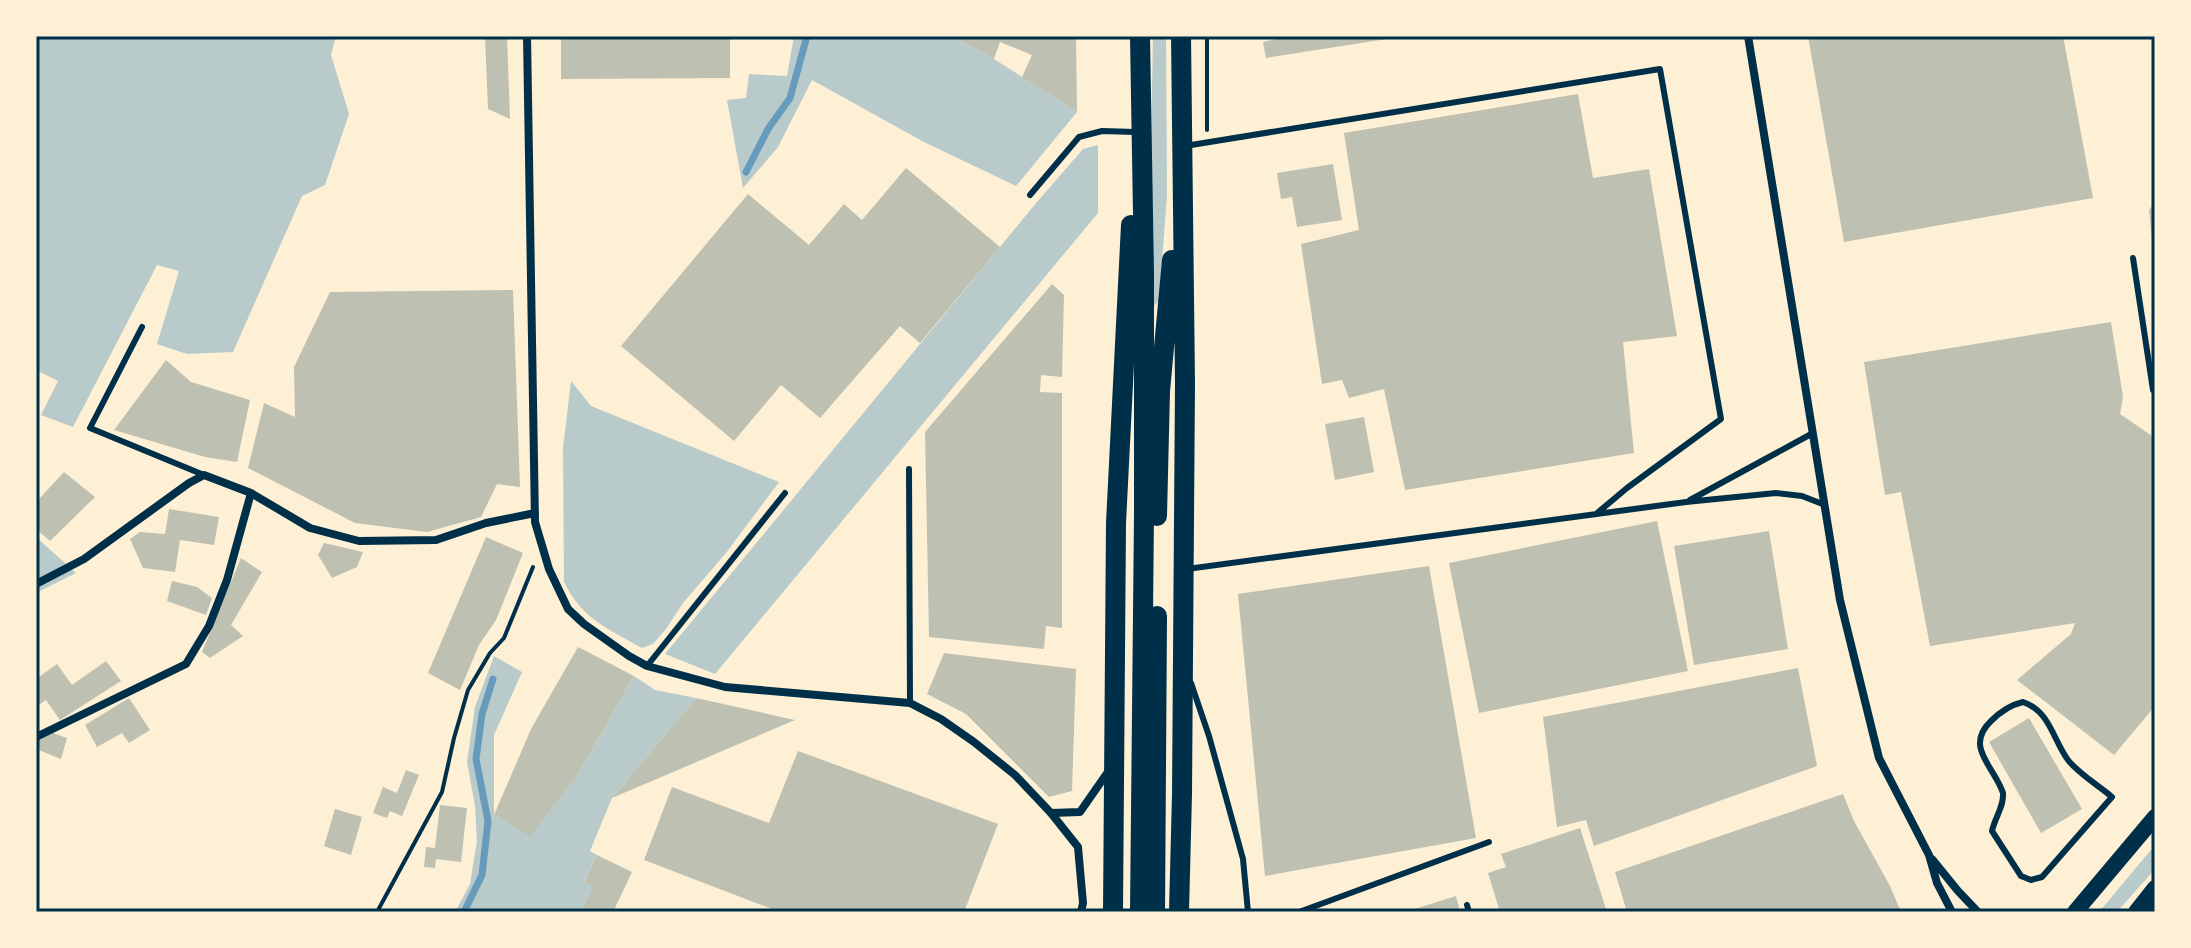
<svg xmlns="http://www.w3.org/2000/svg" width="2191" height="948" viewBox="0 0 2191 948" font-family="Quicksand,sans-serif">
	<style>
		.green { fill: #b9caca }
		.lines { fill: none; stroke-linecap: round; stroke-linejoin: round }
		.stream { stroke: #669bbc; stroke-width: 7 }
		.building { fill: #bec0b2 }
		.path { stroke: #003049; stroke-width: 4 }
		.service { stroke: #003049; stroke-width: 6 }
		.minor { stroke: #003049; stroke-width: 8 }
		.secondary { stroke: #003049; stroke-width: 16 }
		.primary { stroke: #003049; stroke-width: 20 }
		.neatline { fill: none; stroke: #003049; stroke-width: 3 }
	</style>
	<rect width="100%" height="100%" fill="#fdf0d5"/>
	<path class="green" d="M 36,36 L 336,36 L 331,55 L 349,114 L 325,185 L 302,196 L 233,352 L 187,354 L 157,344 L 179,271 L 157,265 L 73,427 L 41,415 L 58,381 L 36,370 Z
		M 794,36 L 952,36 L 994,59 L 1077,112 L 1016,186 L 922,141 L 812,80 L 778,147 L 743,188 L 727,100 L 746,98 L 749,74 L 787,76 Z
		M 1153,36 L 1166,36 L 1167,195 L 1159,301 L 1155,305 L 1153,304 L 1151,140 Z
		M 1098,145 L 1098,213 L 715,674 L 665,654 L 1037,202 L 1083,149 Z
		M 571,381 L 591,406 L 779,482 L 726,553 L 683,603 L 666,629 L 653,644 L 642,648 C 607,628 583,620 564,582 L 563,448 Z
		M 36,537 L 76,573 L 36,593 Z
		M 494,656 L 522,672 L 494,735 L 494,815 L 530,835 L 577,776 L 634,676 L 655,690 L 696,698 L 612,798 L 590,851 L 597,855 L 584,881 L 593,887 L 580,912 L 455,912 L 470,884 L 477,841 L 475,806 L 467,762 L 475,707 Z
		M 2155,845 L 2155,869 L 2117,912 L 2099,912 Z"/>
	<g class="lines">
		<path class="stream" d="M 746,172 L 768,129 L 790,98 L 807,36
			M 464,912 L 482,875 L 488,821 L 476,759 L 482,714 L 493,679"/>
	</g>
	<path class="building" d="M 485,36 L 507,36 L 510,119 L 488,109 Z
		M 561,36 L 730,36 L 730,78 L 561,79 Z
		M 952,36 L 1076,36 L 1077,112 L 1022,77 L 1032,55 L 1000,42 L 994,59 Z
		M 1289,36 L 1393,36 L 1393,38 L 1266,58 L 1263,42 Z
		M 1808,36 L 2063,36 L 2093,198 L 1844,242 Z
		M 1578,94 L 1593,178 L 1649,169 L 1677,336 L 1623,342 L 1634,453 L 1405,490 L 1384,389 L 1349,398 L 1342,380 L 1322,384 L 1301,244 L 1359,230 L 1344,133 Z
		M 1333,164 L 1342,220 L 1297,227 L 1292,197 L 1281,199 L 1277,173 Z
		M 906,168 L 1000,247 L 920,343 L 900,326 L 820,418 L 781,385 L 734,441 L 621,346 L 748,194 L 809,245 L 844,204 L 862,220 Z
		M 2155,202 L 2155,250 L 2153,250 L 2149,210 Z
		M 1052,284 L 1064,295 L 1062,377 L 1041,375 L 1040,392 L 1062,393 L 1062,628 L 1046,626 L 1044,649 L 929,637 L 925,432 Z
		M 513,290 L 520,487 L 497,484 L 481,517 L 427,532 L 355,523 L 248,468 L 264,403 L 295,417 L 294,367 L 330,292 Z
		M 2111,322 L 2123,397 L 2120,414 L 2155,438 L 2155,706 L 2114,755 L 2017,680 L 2071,634 L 2075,623 L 1930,646 L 1901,492 L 1885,495 L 1864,362 Z
		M 166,360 L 191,382 L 250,400 L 237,462 L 205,457 L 114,430 Z
		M 1364,417 L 1374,472 L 1335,480 L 1325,424 Z
		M 64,472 L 95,497 L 50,541 L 36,529 L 36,496 L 39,499 Z
		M 169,509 L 219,517 L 214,545 L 180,540 L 175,572 L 143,568 L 130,539 L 140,532 L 165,534 Z
		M 1657,521 L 1688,671 L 1479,713 L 1449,563 Z
		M 1769,531 L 1788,649 L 1694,665 L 1674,546 Z
		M 486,537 L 523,553 L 496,620 L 479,645 L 460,690 L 428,673 Z
		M 324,543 L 363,552 L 357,567 L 332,578 L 318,555 Z
		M 241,558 L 262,572 L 231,625 L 243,636 L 210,658 L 202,652 Z
		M 1429,566 L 1476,838 L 1265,876 L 1238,594 Z
		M 172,581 L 197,587 L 212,598 L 206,615 L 167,601 Z
		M 578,647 L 634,676 L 577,776 L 530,836 L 494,815 L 531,729 Z
		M 944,653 L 1076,669 L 1072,791 L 1049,797 L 966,714 L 927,694 Z
		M 106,661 L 121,681 L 60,720 L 46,700 L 36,707 L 36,679 L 57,664 L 72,685 Z
		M 1798,668 L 1817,766 L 1594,846 L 1586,820 L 1557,827 L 1543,717 Z
		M 129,698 L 150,730 L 129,743 L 122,733 L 97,747 L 85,725 Z
		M 696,698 L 795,720 L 612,798 Z
		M 2029,718 L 2082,809 L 2041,833 L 1989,742 Z
		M 53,733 L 67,738 L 61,759 L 36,749 L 36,744 L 39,739 Z
		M 798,751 L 998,824 L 964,912 L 780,912 L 644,860 L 672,787 L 769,823 Z
		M 406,770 L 419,775 L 402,816 L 390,811 L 387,818 L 373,813 L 383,787 L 397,793 Z
		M 1843,794 L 1854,821 L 1890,886 L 1901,912 L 1627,912 L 1615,872 Z
		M 440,805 L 467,808 L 461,862 L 436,859 L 435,868 L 424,867 L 426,847 L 435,848 Z
		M 335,809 L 362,817 L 351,855 L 324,846 Z
		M 1580,828 L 1607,912 L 1500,912 L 1488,873 L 1506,867 L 1501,854 Z
		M 597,855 L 632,872 L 613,912 L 580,912 L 593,887 L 584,882 Z
		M 1456,896 L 1460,912 L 1408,912 L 1408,911 Z"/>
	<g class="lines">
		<path class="path" d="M 1207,130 L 1207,36
			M 377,912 L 442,792 L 454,738 L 468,690 L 490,653 L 504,638 L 533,567"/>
		<path class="service" d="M 1185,146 L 1660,69 L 1721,419 L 1627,488 L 1596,514
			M 1030,195 L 1079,137 L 1102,131 L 1135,132
			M 2133,258 L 2153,390 L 2155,392
			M 142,327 L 90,428 L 204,475
			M 909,469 L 910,703
			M 1690,500 L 1813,433
			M 1187,569 L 1686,502 L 1776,493 L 1802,496 L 1825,505
			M 647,666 L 785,493
			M 1191,683 L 1209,736 L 1243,859 L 1248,912
			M 2023,702 C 2050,711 2053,740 2068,760 C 2079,774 2098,785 2112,797 L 2042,877 L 2031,880 L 2021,876 L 1992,831 C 1995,817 2004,807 2003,793 C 1994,766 1964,747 1991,721 C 2000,712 2010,705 2023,702 Z
			M 2144,902 L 2155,911
			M 1467,905 L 1469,912
			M 1299,912 L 1489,842"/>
		<path class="minor" d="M 527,36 L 535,522 L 549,569 L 568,609 L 584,624 L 629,656 L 647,666 L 725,687 L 910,703 L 941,719 L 974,742 L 1015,775 L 1051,813 L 1078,847 L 1083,903 L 1081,912
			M 1748,36 L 1840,600 L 1879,758 L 1929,855 L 1937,883 L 1952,912
			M 36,584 L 84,559 L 189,483 L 204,475 L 251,493 L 310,528 L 359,541 L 436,540 L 486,523 L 535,513
			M 36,737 L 186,664 L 209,626 L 227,580 L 251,493
			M 1051,813 L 1080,812 L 1110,769
			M 1932,859 L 1958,891 L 1978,912"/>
		<path class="secondary" d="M 2075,912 L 2155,817
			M 2136,912 L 2155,888"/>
		<path class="primary" d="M 1140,36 L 1144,273 L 1144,514 L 1140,912
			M 1157,516 L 1160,391 L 1172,260
			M 1113,912 L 1116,523 L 1131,225
			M 1155,912 L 1157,616
			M 1179,912 L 1182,794 L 1185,383 L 1181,36"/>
	</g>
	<rect width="2191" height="948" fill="none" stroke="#fdf0d5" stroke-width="76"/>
	<rect x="38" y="38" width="2115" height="872" class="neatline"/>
</svg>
